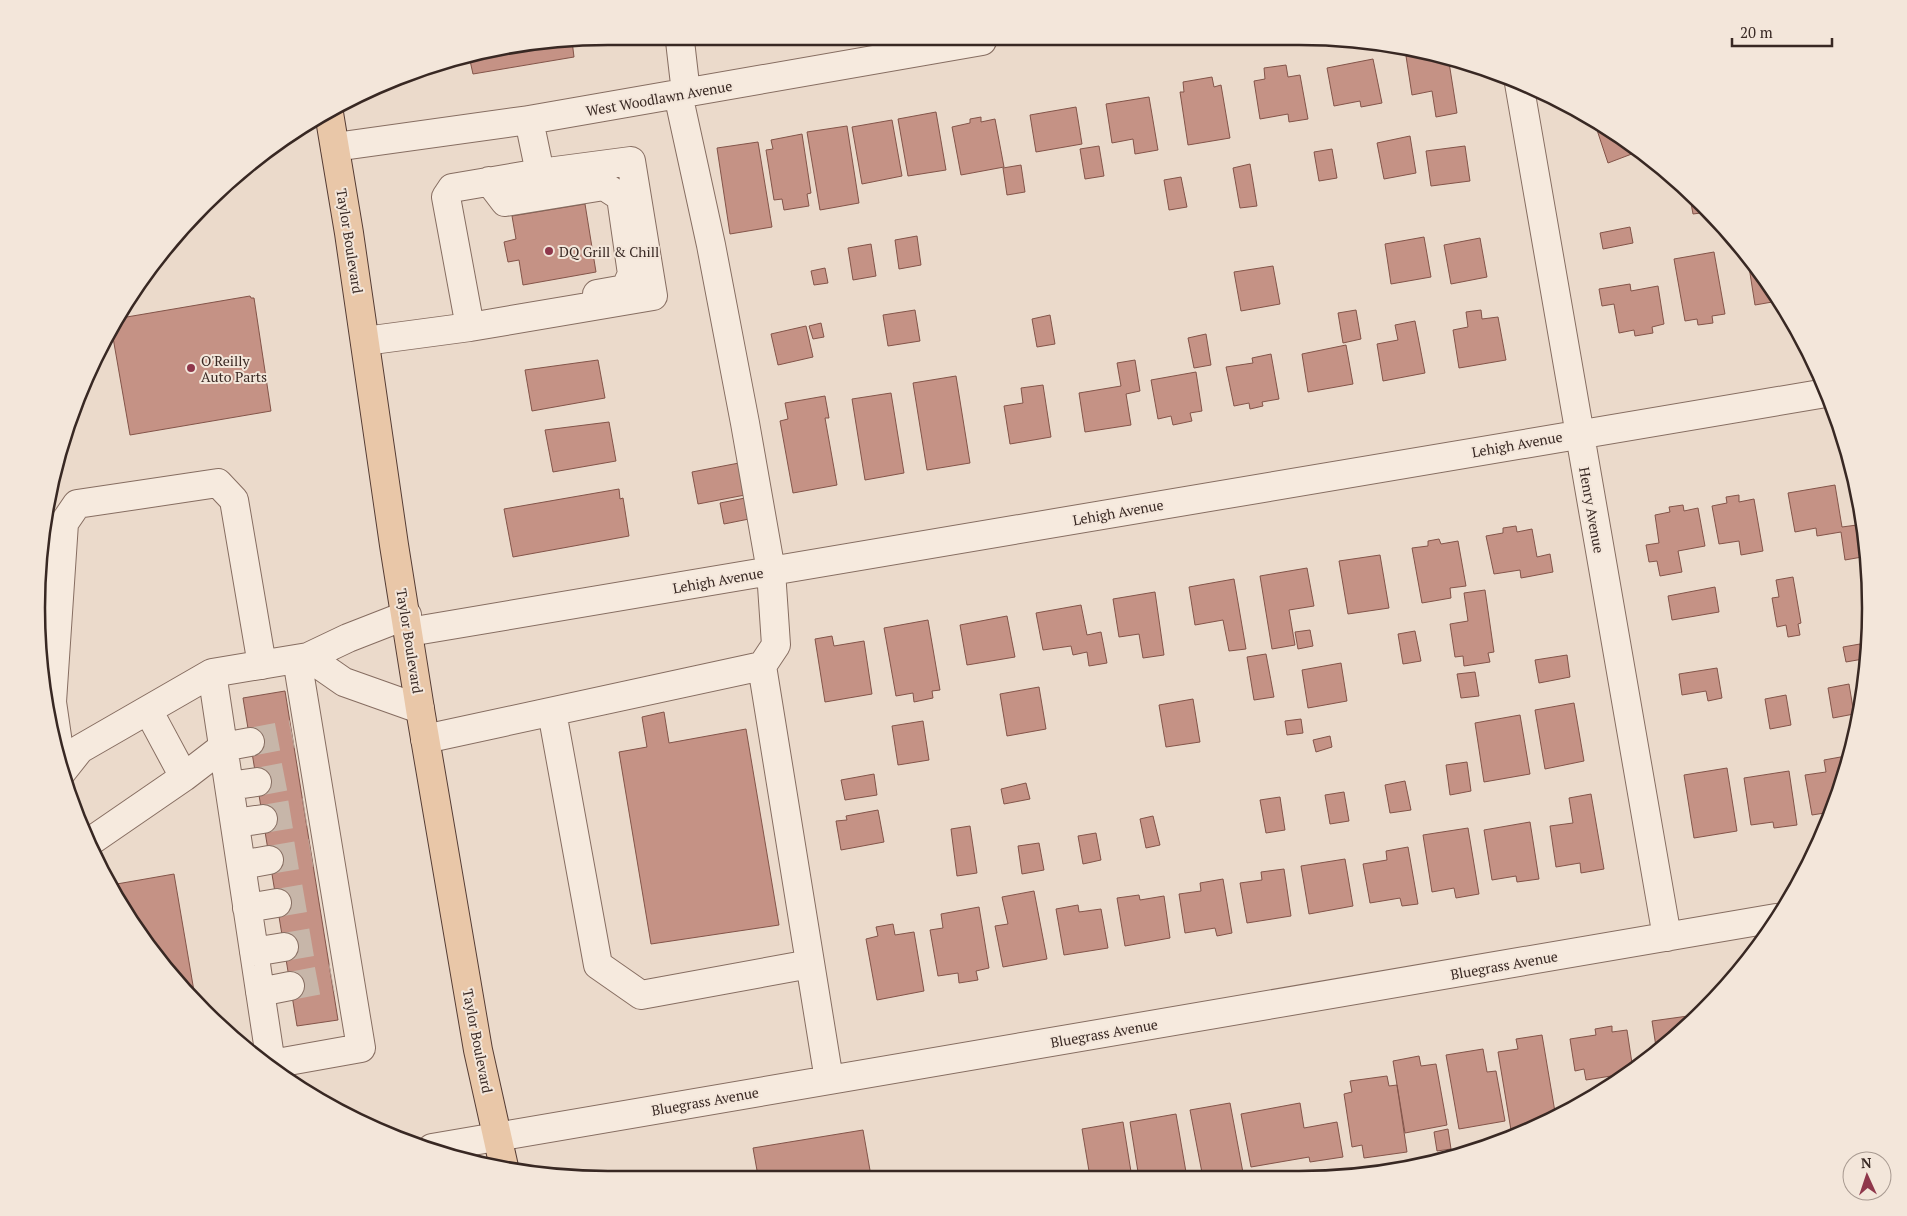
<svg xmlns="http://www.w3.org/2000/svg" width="1907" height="1216" viewBox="0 0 1907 1216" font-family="'PT Serif',serif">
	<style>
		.building { fill: #c59285; stroke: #835449 }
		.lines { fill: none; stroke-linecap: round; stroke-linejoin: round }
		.minor-tunnel { stroke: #c7b6a9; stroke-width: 28; stroke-dasharray: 28 14; stroke-linecap: butt }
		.minor-casing { stroke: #866d61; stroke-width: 30 }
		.major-casing { stroke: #553c34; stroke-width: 30 }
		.minor { stroke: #f6eade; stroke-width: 28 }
		.major { stroke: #e9c7a8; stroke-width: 28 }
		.poi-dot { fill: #8f374b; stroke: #f3e6da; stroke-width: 2 }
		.labels { text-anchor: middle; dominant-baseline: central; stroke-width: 4; stroke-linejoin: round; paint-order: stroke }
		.street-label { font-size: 14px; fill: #382823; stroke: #f3e6da }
		.poi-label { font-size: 14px; fill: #382823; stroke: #f3e6da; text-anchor: start }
		.rim { fill: none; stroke: #382823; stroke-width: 2.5 }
	</style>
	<rect width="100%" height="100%" fill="#ebdacb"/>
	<path class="building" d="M 533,41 L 572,41 L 574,57 L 473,74 L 469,56 Z
		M 1429,52 L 1448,56 L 1457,113 L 1436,117 L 1432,91 L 1412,95 L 1406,56 Z
		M 1373,59 L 1382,103 L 1361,107 L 1360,101 L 1334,106 L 1327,68 Z
		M 1286,65 L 1288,77 L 1300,75 L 1308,119 L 1289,122 L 1288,114 L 1260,119 L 1254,81 L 1265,79 L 1264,68 Z
		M 1212,77 L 1214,87 L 1221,85 L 1230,138 L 1188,145 L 1180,92 L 1184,92 L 1183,82 Z
		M 1149,97 L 1158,150 L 1135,154 L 1133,139 L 1112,143 L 1106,104 Z
		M 1076,107 L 1082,144 L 1036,152 L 1030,115 Z
		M 936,112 L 946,170 L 908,176 L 898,119 Z
		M 981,117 L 981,122 L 995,119 L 1004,167 L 961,175 L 952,127 L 970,123 L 970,119 Z
		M 892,120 L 902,176 L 862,184 L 852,127 Z
		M 1595,124 L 1637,152 L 1608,163 Z
		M 847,126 L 859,203 L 820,210 L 807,132 Z
		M 802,134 L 811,193 L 807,194 L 809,206 L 784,210 L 782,199 L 774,200 L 766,150 L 773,149 L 771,140 Z
		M 1410,136 L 1416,173 L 1384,179 L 1377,143 Z
		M 758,142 L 772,227 L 730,234 L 717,148 Z
		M 1099,146 L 1104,176 L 1085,179 L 1080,149 Z
		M 1465,146 L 1470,181 L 1431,186 L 1426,151 Z
		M 1332,149 L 1337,178 L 1319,181 L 1314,152 Z
		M 1250,164 L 1257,206 L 1240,208 L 1233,168 Z
		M 1021,165 L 1025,192 L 1007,195 L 1003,168 Z
		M 1181,177 L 1187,207 L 1169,210 L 1164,180 Z
		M 1689,192 L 1708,212 L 1693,214 Z
		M 585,204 L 596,272 L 523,285 L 519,260 L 508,262 L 504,242 L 516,239 L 512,216 Z
		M 1630,227 L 1633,243 L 1603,249 L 1600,233 Z
		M 917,236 L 921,265 L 899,269 L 895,240 Z
		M 1424,237 L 1431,277 L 1391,284 L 1385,244 Z
		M 1480,238 L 1487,277 L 1451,284 L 1444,245 Z
		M 871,244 L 876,276 L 853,280 L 848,248 Z
		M 1714,252 L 1725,314 L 1712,316 L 1713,323 L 1698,325 L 1697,319 L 1685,321 L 1674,259 Z
		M 1273,266 L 1280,304 L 1241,311 L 1234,272 Z
		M 1756,266 L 1778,301 L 1755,305 L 1749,267 Z
		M 825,268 L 828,283 L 814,285 L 811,271 Z
		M 1630,284 L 1631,291 L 1658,286 L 1664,324 L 1652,327 L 1653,333 L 1635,336 L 1634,330 L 1619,333 L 1614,304 L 1602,306 L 1599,289 Z
		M 250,296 L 251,298 L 254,298 L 271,411 L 130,435 L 111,326 L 115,319 Z
		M 915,310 L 920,341 L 888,346 L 883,315 Z
		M 1356,310 L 1361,339 L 1343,343 L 1338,313 Z
		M 1481,310 L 1482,319 L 1498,317 L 1506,360 L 1459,368 L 1453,330 L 1468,327 L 1466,312 Z
		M 1050,315 L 1055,344 L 1037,347 L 1032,319 Z
		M 1415,321 L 1425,373 L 1383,381 L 1377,344 L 1398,340 L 1395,325 Z
		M 821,323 L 824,337 L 813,339 L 809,326 Z
		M 806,326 L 813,357 L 778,365 L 771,334 Z
		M 1206,334 L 1211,365 L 1194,368 L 1188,338 Z
		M 1346,345 L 1353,384 L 1308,392 L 1302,354 Z
		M 1271,354 L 1279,399 L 1262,402 L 1263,406 L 1250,409 L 1249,403 L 1234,406 L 1226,367 L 1253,363 L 1252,358 Z
		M 598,360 L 605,398 L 532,411 L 525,370 Z
		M 1135,360 L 1140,391 L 1126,394 L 1131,425 L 1085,432 L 1079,393 L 1121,386 L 1117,363 Z
		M 1196,372 L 1202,411 L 1190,413 L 1192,421 L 1173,425 L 1171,416 L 1158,419 L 1151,380 Z
		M 956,376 L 970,463 L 927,470 L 913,383 Z
		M 1043,385 L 1051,437 L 1010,444 L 1004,406 L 1023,403 L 1021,388 Z
		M 891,393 L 904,473 L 865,480 L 852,399 Z
		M 825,396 L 829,418 L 825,418 L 837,485 L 793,493 L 780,421 L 788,419 L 785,403 Z
		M 609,422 L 616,461 L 553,472 L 545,430 Z
		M 739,463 L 745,495 L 698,504 L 692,472 Z
		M 1835,485 L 1842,527 L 1857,525 L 1862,557 L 1845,560 L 1841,532 L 1817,536 L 1816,528 L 1795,532 L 1788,493 Z
		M 619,489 L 620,499 L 623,498 L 629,536 L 513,557 L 504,509 Z
		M 1739,495 L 1739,502 L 1754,499 L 1763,551 L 1741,555 L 1739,541 L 1719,544 L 1712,506 L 1727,503 L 1726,497 Z
		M 745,498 L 749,519 L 724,524 L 720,503 Z
		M 1683,505 L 1684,511 L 1698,508 L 1705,546 L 1678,551 L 1682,572 L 1660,576 L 1657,561 L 1649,562 L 1646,545 L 1659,543 L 1655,515 L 1670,512 L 1669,507 Z
		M 1516,526 L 1517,532 L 1532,529 L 1537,557 L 1550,554 L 1553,572 L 1521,578 L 1520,570 L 1494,574 L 1486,536 L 1503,533 L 1503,528 Z
		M 1439,539 L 1441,544 L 1458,541 L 1466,586 L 1450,588 L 1451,598 L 1422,603 L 1412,548 L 1428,546 L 1428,541 Z
		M 1380,555 L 1389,608 L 1348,614 L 1339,561 Z
		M 1307,568 L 1314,606 L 1289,610 L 1295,645 L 1272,649 L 1260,576 Z
		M 1793,577 L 1801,623 L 1798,624 L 1800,635 L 1788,637 L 1786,625 L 1777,627 L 1772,598 L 1779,597 L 1776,580 Z
		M 1234,579 L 1246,649 L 1229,651 L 1223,620 L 1195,625 L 1189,587 Z
		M 1715,587 L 1719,612 L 1672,620 L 1668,596 Z
		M 1485,590 L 1494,652 L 1488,653 L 1490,662 L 1464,666 L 1463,656 L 1455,657 L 1450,624 L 1468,621 L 1464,593 Z
		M 1155,592 L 1164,655 L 1143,658 L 1139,634 L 1119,637 L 1113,599 Z
		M 1081,605 L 1087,635 L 1101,632 L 1107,663 L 1089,666 L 1087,652 L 1073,655 L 1071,646 L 1043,650 L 1036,613 Z
		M 1007,616 L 1015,657 L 967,665 L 960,625 Z
		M 928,620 L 940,690 L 932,691 L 933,698 L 914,702 L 913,693 L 896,696 L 884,628 Z
		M 1310,630 L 1313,646 L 1298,649 L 1295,632 Z
		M 1415,631 L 1421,661 L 1403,664 L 1398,634 Z
		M 832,636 L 834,646 L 864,641 L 872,694 L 825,702 L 815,639 Z
		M 1860,644 L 1863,659 L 1846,662 L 1843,647 Z
		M 1266,654 L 1274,697 L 1254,700 L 1247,657 Z
		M 1567,655 L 1570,677 L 1539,683 L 1535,660 Z
		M 1341,663 L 1347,701 L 1308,708 L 1302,670 Z
		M 1717,668 L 1722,698 L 1708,701 L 1706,691 L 1682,695 L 1679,674 Z
		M 1475,672 L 1479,696 L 1461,698 L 1457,674 Z
		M 1849,684 L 1854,714 L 1833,718 L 1828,688 Z
		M 1039,687 L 1046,729 L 1007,736 L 1000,694 Z
		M 285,691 L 338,1020 L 297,1026 L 243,698 Z
		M 1786,695 L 1791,725 L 1770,729 L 1765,699 Z
		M 1193,699 L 1200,742 L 1166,747 L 1159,705 Z
		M 1574,703 L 1584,761 L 1545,769 L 1535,710 Z
		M 664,712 L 669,743 L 746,729 L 779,925 L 651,944 L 619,752 L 647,747 L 642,717 Z
		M 1520,715 L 1530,774 L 1484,782 L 1475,723 Z
		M 1301,719 L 1303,733 L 1287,735 L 1285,721 Z
		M 923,721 L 929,760 L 898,765 L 892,726 Z
		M 1330,736 L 1332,747 L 1316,752 L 1313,740 Z
		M 1846,756 L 1847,763 L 1840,792 L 1831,812 L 1812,815 L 1805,775 L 1826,772 L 1824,760 Z
		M 1467,762 L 1471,791 L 1450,795 L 1446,765 Z
		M 1727,768 L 1737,831 L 1694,838 L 1684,775 Z
		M 1789,771 L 1797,825 L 1774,828 L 1773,822 L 1751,825 L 1744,778 Z
		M 874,774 L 877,795 L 845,800 L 841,780 Z
		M 1405,781 L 1411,810 L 1390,813 L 1385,785 Z
		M 1026,783 L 1030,799 L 1004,804 L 1001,789 Z
		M 1344,792 L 1349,821 L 1330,824 L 1325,795 Z
		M 1591,794 L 1604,869 L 1581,873 L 1580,863 L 1556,867 L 1550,826 L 1573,823 L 1569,798 Z
		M 1280,797 L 1285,830 L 1266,833 L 1260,800 Z
		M 878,810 L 884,842 L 841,850 L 836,821 L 847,820 L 846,816 Z
		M 1153,816 L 1160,845 L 1146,848 L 1140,819 Z
		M 1530,822 L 1539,879 L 1517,882 L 1516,876 L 1492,880 L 1484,830 Z
		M 970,826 L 977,873 L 957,876 L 951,829 Z
		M 1468,828 L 1479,894 L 1456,898 L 1454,888 L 1432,892 L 1423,835 Z
		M 1096,833 L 1101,860 L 1083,864 L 1078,836 Z
		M 1039,843 L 1044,870 L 1022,874 L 1018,846 Z
		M 1408,847 L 1418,904 L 1402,906 L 1400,898 L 1370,903 L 1363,864 L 1387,860 L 1386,851 Z
		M 1345,859 L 1353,906 L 1309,914 L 1301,866 Z
		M 1284,869 L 1291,916 L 1247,923 L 1240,883 L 1262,880 L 1261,872 Z
		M 174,874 L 195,997 L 132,925 L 111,885 Z
		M 1223,879 L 1232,933 L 1217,936 L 1215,928 L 1185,933 L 1179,894 L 1201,891 L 1200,883 Z
		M 1034,891 L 1047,959 L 1003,967 L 995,926 L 1008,924 L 1002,897 Z
		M 1139,895 L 1140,900 L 1164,896 L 1170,938 L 1125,946 L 1117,898 Z
		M 1078,905 L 1079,912 L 1101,909 L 1108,948 L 1064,955 L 1056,909 Z
		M 979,907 L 989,968 L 976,971 L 978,980 L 959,983 L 958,973 L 938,976 L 930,930 L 943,928 L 941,914 Z
		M 893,924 L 895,935 L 914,932 L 924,991 L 877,1000 L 866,939 L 878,936 L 876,927 Z
		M 1688,1016 L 1689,1023 L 1657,1053 L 1652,1021 Z
		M 1612,1026 L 1612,1032 L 1627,1030 L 1633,1070 L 1612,1083 L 1611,1076 L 1586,1080 L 1584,1069 L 1575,1071 L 1570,1039 L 1596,1035 L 1595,1029 Z
		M 1542,1035 L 1556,1118 L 1512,1136 L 1498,1052 L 1518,1049 L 1516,1039 Z
		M 1483,1049 L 1487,1072 L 1496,1071 L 1505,1121 L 1459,1129 L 1446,1055 Z
		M 1419,1056 L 1421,1066 L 1436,1064 L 1447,1125 L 1405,1133 L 1393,1061 Z
		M 1387,1076 L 1389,1086 L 1397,1085 L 1407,1152 L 1364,1158 L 1362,1145 L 1352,1147 L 1344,1094 L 1352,1092 L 1350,1081 Z
		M 1230,1103 L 1244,1178 L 1203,1178 L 1190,1110 Z
		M 1300,1103 L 1304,1128 L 1337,1122 L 1343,1157 L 1310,1162 L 1309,1157 L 1251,1167 L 1241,1114 Z
		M 1176,1114 L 1187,1178 L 1139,1178 L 1130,1122 Z
		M 1123,1122 L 1132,1178 L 1090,1177 L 1082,1129 Z
		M 1448,1129 L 1451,1149 L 1437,1151 L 1434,1132 Z
		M 863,1130 L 871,1176 L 758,1176 L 753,1148 Z"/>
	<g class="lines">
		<path class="minor-tunnel" d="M 250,742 L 292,734
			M 257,782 L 298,774
			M 263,819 L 305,812
			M 269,860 L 311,853
			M 277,903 L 318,896
			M 284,947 L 325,940
			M 290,986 L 332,978"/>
		<defs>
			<path id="minor" d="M 680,41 L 686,93
				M 1519,83 L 1667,937
				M 678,94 L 711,245 L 745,423 L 771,571 L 776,645 L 762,666
				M 335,147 L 529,120 L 982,41
				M 489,181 L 505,202 L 604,186 L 621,197 L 632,274 L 625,289 L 597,294
				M 470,327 L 653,296 L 631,161 L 540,173
				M 365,341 L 470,327 L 446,197 L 452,188 L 540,173 L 529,120
				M 409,632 L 1826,393
				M 308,657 L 344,682 L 420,709
				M 212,673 L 271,1064
				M 552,712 L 598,965 L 641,995 L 810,964
				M 425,739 L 762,666 L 829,1080
				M 62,771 L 52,702 L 64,523 L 77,504 L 218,483 L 234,500 L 262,665
				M 61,773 L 80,749 L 212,673 L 308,657 L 348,638 L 407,615
				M 184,777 L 223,747 L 250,742
				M 229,786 L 257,782
				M 235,823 L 263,819
				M 88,843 L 184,777 L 148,710
				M 241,865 L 269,860
				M 247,908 L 277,903
				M 254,952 L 284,947
				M 260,992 L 290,986
				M 266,1065 L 361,1048 L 297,659
				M 432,1148 L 1776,918"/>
			<path id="major" d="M 329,113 L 349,233 L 394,545 L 420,709 L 478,1050 L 504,1167"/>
		</defs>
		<use href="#minor" class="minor-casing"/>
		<use href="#major" class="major-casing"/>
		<use href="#minor" class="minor"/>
		<use href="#major" class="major"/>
	</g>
	<g class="poi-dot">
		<circle cx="549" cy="251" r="5"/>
		<circle cx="191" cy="368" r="5"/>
	</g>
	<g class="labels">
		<g class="street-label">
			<text transform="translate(659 98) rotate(-10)">West Woodlawn Avenue</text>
			<text transform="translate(350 241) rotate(81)">Taylor Boulevard</text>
			<text transform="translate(1517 444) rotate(-10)">Lehigh Avenue</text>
			<text transform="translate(1592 510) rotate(80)">Henry Avenue</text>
			<text transform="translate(1118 512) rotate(-10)">Lehigh Avenue</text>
			<text transform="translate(718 580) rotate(-10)">Lehigh Avenue</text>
			<text transform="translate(410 641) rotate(81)">Taylor Boulevard</text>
			<text transform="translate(1504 965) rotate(-10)">Bluegrass Avenue</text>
			<text transform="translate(1104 1033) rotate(-10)">Bluegrass Avenue</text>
			<text transform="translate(478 1041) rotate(79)">Taylor Boulevard</text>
			<text transform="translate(705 1101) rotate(-10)">Bluegrass Avenue</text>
		</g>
		<g class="poi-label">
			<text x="559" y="251">DQ Grill &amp; Chill</text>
			<text x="201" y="360">O'Reilly<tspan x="201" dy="16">Auto Parts</tspan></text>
		</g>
	</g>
	<path d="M0 0H1907V1216H0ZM608 45H1299A563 563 0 0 1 1862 608V608A563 563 0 0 1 1299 1171H608A563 563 0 0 1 45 608V608A563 563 0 0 1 608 45Z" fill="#f3e6da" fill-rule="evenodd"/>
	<path class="rim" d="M608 45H1299A563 563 0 0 1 1862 608V608A563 563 0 0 1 1299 1171H608A563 563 0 0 1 45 608V608A563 563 0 0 1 608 45Z"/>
	<g transform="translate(1867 1176) rotate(357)"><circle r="24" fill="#f3e6da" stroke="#a89a91"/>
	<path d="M0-4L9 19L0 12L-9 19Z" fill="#8f374b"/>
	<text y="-8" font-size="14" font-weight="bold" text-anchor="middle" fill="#382823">N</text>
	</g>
	<path d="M1732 38v8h100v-8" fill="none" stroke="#382823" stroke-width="2.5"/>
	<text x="1740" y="38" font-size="15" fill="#382823" stroke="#f3e6da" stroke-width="4" paint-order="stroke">20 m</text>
</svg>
